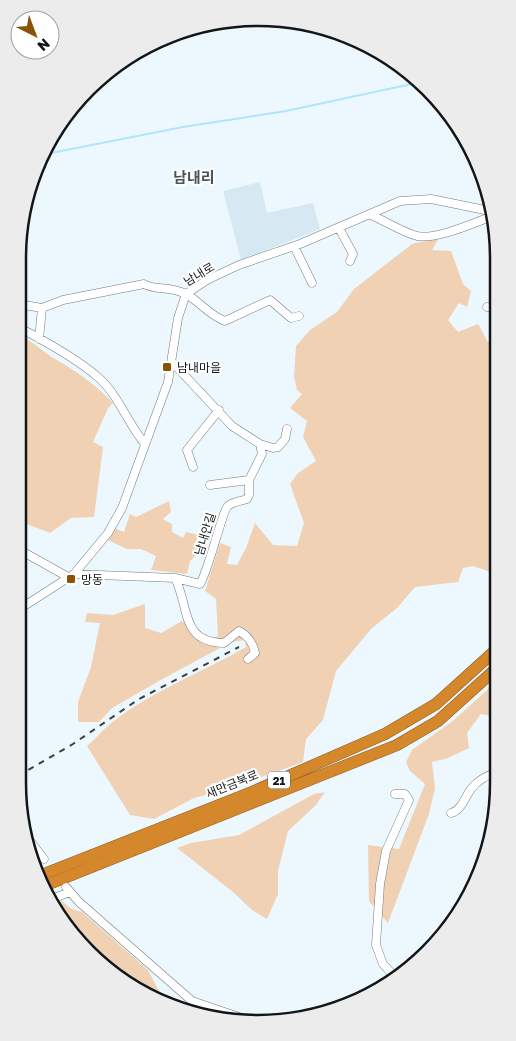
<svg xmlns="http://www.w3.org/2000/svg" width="516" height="1041" viewBox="0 0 516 1041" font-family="'Golos Text','Noto Sans KR',sans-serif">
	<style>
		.built { fill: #d6e9f2 }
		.green { fill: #f1d1b4 }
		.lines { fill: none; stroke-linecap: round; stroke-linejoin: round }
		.stream { stroke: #b0e5fc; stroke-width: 2 }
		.minor-casing { stroke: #717b80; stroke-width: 9 }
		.highway-casing { stroke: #905f24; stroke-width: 12 }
		.minor { stroke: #fff; stroke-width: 8 }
		.highway { stroke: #d4872b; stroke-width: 11 }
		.rail { stroke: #3a3f42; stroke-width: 2; stroke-dasharray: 6 6; stroke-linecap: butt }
		.poi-dot { fill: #8a5205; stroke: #fff; stroke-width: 2 }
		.labels { text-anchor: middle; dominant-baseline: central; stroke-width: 4.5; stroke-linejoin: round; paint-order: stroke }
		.shield { fill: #fff; stroke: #595c5d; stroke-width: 1 }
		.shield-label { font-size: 11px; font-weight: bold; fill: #121618 }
		.street-label { font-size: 12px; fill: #121618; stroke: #fff }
		.poi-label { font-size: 12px; fill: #121618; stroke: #fff; text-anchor: start }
		.quarter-label { font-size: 15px; font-weight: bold; fill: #495358; stroke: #fff }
		.rim { fill: none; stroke: #121618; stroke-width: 2.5 }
	</style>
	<rect width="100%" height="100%" fill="#ecf8fe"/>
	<path class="built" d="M 260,182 L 267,213 L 313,203 L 320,229 L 241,260 L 223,191 Z"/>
	<path class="green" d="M 439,238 L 432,250 L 451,251 L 463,284 L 471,291 L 467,307 L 459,303 L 448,320 L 458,332 L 478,324 L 488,342 L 497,345 L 497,584 L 491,572 L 473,566 L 463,568 L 458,582 L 415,587 L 397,608 L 371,629 L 336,671 L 323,720 L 306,739 L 303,762 L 228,789 L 194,798 L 154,819 L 130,815 L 87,746 C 95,740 101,731 109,725 C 149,692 201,673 246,647 L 245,640 L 231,642 L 159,681 L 112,708 L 99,722 L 78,722 L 78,702 L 91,667 L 100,623 L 85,622 L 87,613 L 113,615 L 145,604 L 145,628 L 161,633 L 182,621 L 210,639 L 218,636 L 216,599 L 205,591 L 220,543 L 231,547 L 227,564 L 237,565 L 246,548 L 255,523 L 273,545 L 297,546 L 304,523 L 290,484 L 298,473 L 316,461 L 303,437 L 307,421 L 290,408 L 302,394 L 297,390 L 294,376 L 296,346 L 310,330 L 337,312 L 354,289 L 412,244 Z
		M 21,336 C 35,343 44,353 57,360 C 79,373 96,385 113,403 L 108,408 L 93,442 L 103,447 L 94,517 L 71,518 L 50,533 L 24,523 L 18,502 L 18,338 Z
		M 169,501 L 171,512 L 163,519 L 172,524 L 172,532 L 183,538 L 186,532 L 204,536 L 206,546 L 190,561 L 187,574 L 151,570 L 156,556 L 141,549 L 127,549 L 108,540 L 114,528 L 124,532 L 130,514 L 136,517 Z
		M 498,680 L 498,717 L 481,714 L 467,733 L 469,748 L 448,758 L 432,762 L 435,788 L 429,814 L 388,923 L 369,901 L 368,845 L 399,849 L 425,784 L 410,771 L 406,762 L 412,750 L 454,720 Z
		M 325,792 L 316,805 L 288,831 L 278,871 L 278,894 L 267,919 L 252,910 L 233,892 L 177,848 L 191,843 L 239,835 L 314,794 Z
		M 62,901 L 70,908 L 82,912 L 148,970 L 159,991 L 157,997 L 125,983 L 67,930 L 54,904 Z"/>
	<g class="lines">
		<path class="stream" d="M 41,155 L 183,127 L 286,111 L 421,82"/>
		<defs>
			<path id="minor" d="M 371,215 C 385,221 402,232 417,236 C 437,240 473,223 493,216
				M 339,228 L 353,254 L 350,261
				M 294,246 L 312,283
				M 18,304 L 42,308 L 63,300 L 144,284 C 155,291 169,285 186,294 C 200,302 209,315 225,321 L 270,300 L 291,318 L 299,316
				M 487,307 L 497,308
				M 18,327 C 41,339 80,361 99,378 C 119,396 128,424 145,444
				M 39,339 L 42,308
				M 260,444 L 273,448 L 278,447 L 285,439 L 287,429
				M 193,467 L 187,450 L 219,410
				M 210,485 L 249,480
				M 18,549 L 68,577
				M 74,574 L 175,578 L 200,584 C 208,572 223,509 228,506 C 232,502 241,501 247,499 L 249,495 L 249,480 L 262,454 L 260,444 L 232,426 L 172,362
				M 175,578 C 190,608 180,642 224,643 L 239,631 C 248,636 253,642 255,653 L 248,659
				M 18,610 L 74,574 L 108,533 L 122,508 L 168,382 L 178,318 L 186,294 L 207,280 L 239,265 L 300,244 L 400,201 L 431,199 L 490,211
				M 395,794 L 405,794 L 409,800 L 386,851 L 380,884 L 376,945 L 383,964 L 395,977
				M 451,813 C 461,811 465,797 471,789 C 478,780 487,775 498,772
				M 27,837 L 44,859
				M 66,887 L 79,902 L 192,1001 L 248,1020
				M 51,899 L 70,892"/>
			<path id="highway" d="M 39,876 L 252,792 L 385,734 L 436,704 L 498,648
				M 44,886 L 397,745 L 438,721 L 498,667"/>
		</defs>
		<use href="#minor" class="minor-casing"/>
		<use href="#highway" class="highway-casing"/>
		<use href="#minor" class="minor"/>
		<use href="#highway" class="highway"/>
		<path class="rail" d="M 18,776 L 73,744 L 139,699 L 239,647"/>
	</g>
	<g class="poi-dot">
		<rect x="162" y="362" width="10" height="10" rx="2.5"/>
		<rect x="66" y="574" width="10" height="10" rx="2.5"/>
	</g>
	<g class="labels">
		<rect class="shield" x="268" y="771.5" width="22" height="17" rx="4"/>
		<g class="shield-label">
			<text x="279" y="780">21</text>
		</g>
		<g class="street-label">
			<text transform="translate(199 274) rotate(-31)">남내로</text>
			<text transform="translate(205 534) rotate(-73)">남내안길</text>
			<text transform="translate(232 784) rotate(-22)">새만금북로</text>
		</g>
		<g class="poi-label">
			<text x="177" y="367">남내마을</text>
			<text x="81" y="579">망동</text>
		</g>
		<g class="quarter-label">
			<text x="194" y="177">남내리</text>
		</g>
	</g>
	<path d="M0 0H516V1041H0ZM258 26H258A232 232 0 0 1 490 258V783A232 232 0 0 1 258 1015H258A232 232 0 0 1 26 783V258A232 232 0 0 1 258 26Z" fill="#ececed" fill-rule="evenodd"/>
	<path class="rim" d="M258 26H258A232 232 0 0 1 490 258V783A232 232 0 0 1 258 1015H258A232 232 0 0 1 26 783V258A232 232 0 0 1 258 26Z"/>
	<g transform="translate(35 35) rotate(138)"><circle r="24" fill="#ffffff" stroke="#a0a2a3"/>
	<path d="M0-4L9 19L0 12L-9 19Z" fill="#8a5205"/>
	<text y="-8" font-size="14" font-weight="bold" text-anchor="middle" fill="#121618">N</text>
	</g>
</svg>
